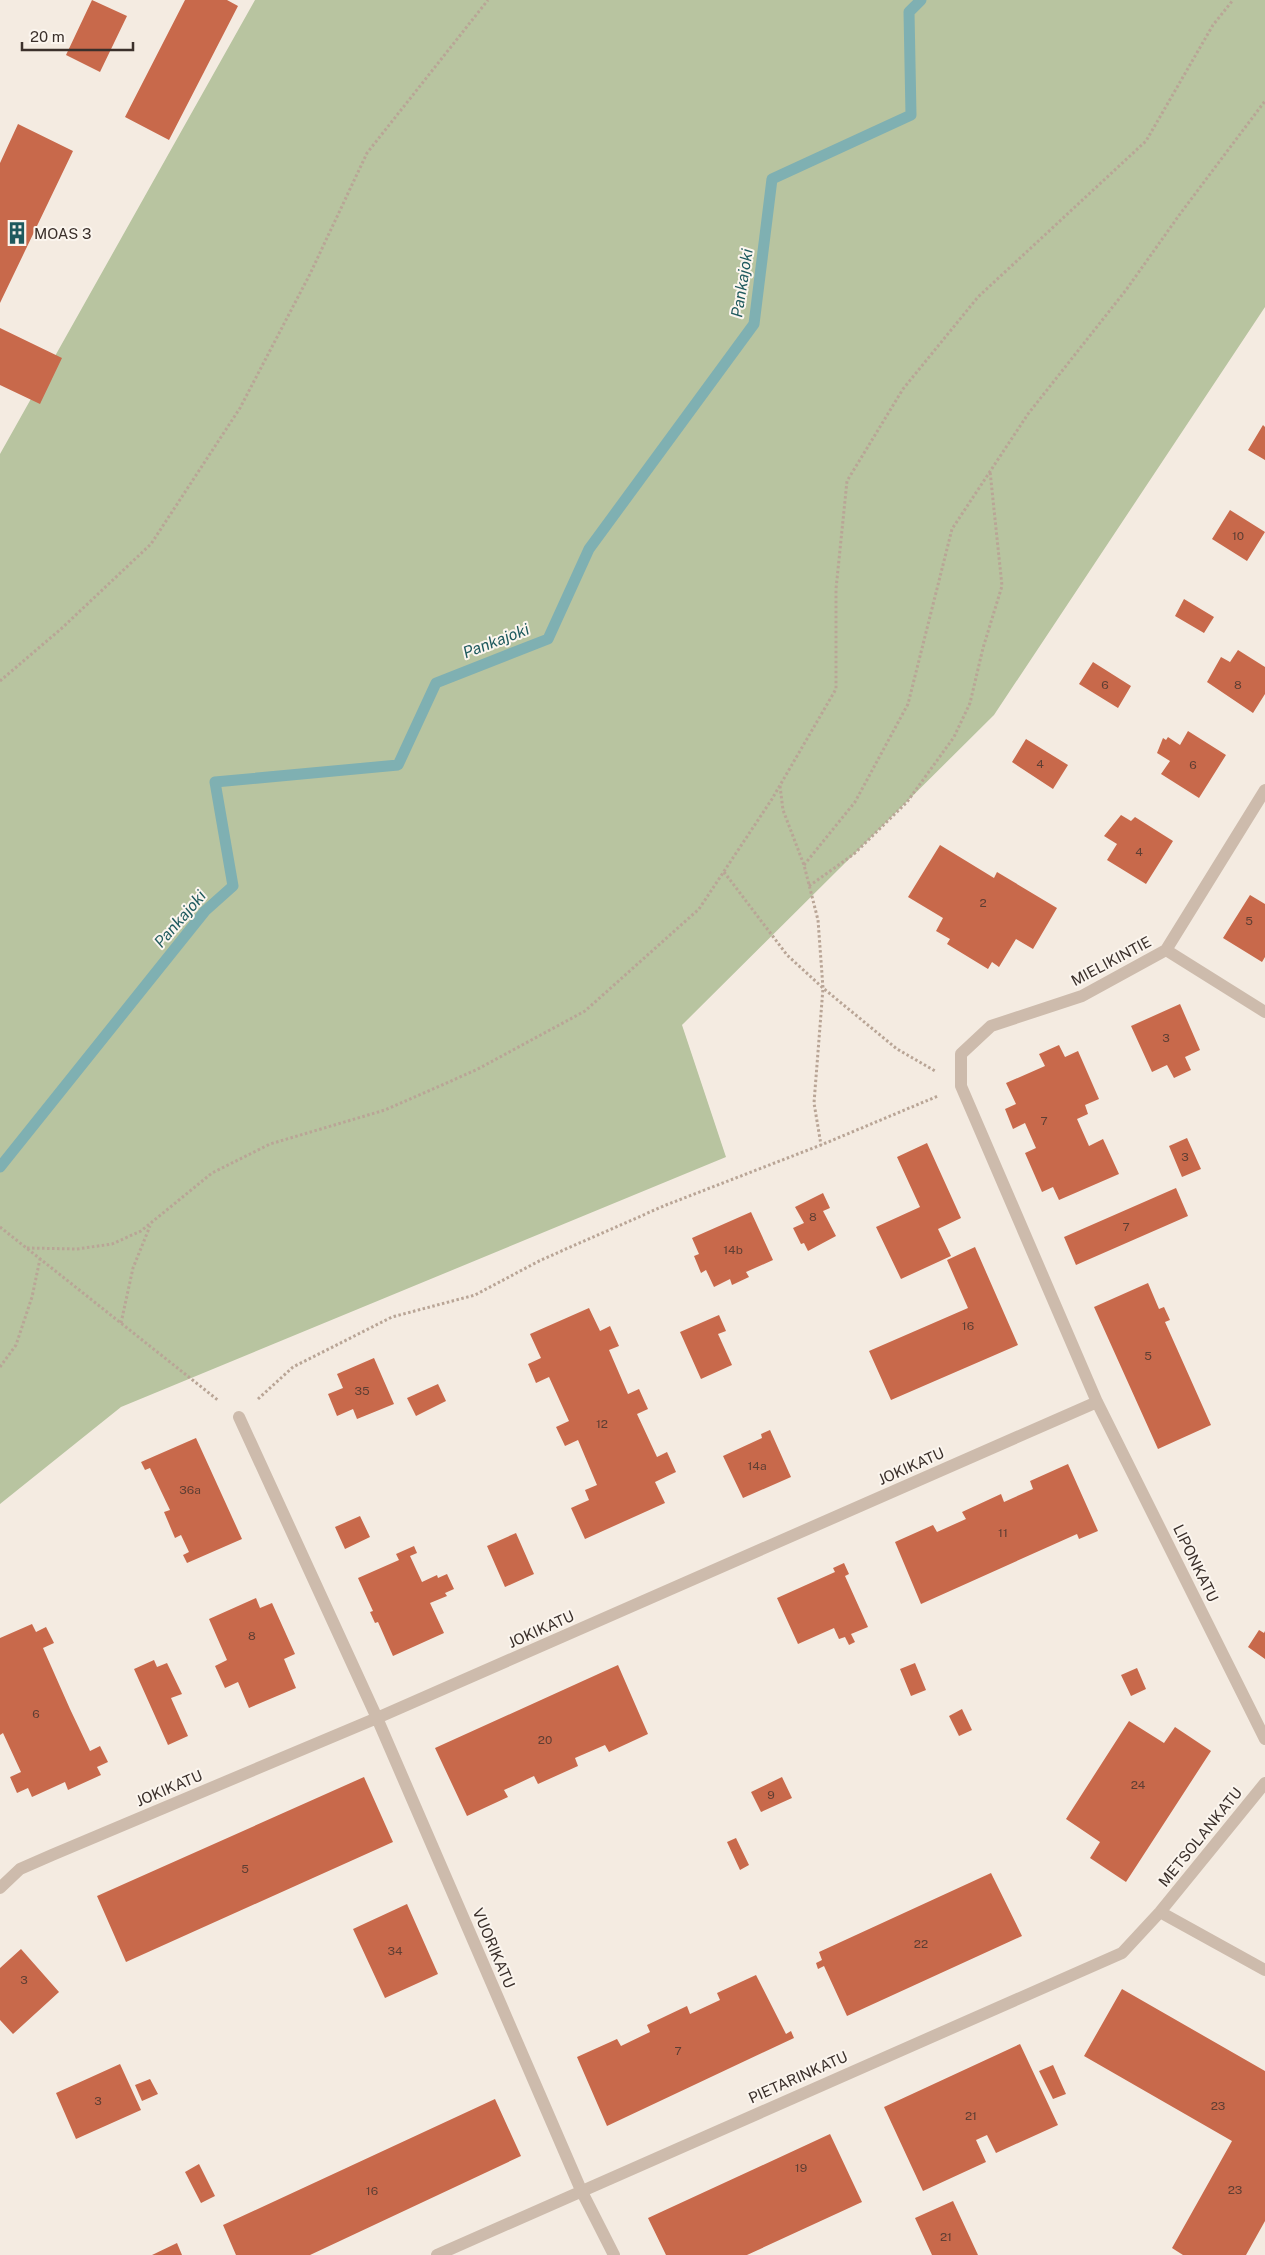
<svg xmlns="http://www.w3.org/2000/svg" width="1265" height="2255" viewBox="0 0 1265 2255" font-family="'Public Sans',sans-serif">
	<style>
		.green { fill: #b8c4a0 }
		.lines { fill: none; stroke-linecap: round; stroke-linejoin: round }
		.stream { stroke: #7fb0b2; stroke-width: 11 }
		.building { fill: #c8694b }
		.path { stroke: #b9a596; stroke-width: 3; stroke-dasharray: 2.5 2.5; stroke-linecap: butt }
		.street { stroke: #cdbbac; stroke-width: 12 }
		.labels { text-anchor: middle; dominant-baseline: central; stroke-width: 4; stroke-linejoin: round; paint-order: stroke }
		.number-label { font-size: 12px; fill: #5e3e33 }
		.poi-label { font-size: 15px; fill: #3b302b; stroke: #fbf5ee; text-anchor: start }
		.street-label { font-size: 15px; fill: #3b302b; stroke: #fbf5ee }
		.water-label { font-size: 16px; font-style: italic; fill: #1f5a5e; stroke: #fbf5ee }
	</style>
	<rect width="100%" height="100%" fill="#f4ebe1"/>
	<path class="green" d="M 255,0 L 1265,0 L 1265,307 L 994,715 L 682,1025 L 726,1157 L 121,1407 L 0,1504 L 0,454 Z"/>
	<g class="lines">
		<path class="stream" d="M 0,1167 L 205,911 L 233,886 L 215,782 L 398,765 L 436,683 L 548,639 L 589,549 L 754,324 L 772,179 L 911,115 L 909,12 L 921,0"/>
	</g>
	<path class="building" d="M 92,0 L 127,16 L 100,72 L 66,55 Z
		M 185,0 L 227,0 L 238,6 L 169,140 L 125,117 Z
		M 18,124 L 73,151 L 0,303 L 0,163 Z
		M 0,328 L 62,358 L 40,404 L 0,385 Z
		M 1263,425 L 1265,427 L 1265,460 L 1248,450 Z
		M 1230,510 L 1265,532 L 1247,561 L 1212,539 Z
		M 1184,599 L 1214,617 L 1204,633 L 1175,616 Z
		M 1238,650 L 1265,667 L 1265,694 L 1253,713 L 1207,682 L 1221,657 L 1230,662 Z
		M 1093,662 L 1131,686 L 1118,708 L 1079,684 Z
		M 1188,731 L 1226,755 L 1199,798 L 1161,774 L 1170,761 L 1157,753 L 1163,738 L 1166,740 L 1168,737 L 1180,745 Z
		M 1026,739 L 1068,765 L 1053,789 L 1012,762 Z
		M 1121,815 L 1131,821 L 1135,817 L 1173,841 L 1146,884 L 1107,860 L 1117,844 L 1104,836 Z
		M 940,845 L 994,878 L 997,872 L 1057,908 L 1033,949 L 1016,939 L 999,967 L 992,962 L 988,969 L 947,944 L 950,939 L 936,931 L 943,918 L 908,897 Z
		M 1250,895 L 1265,904 L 1265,957 L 1262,962 L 1223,938 Z
		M 1180,1004 L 1200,1050 L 1185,1057 L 1191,1070 L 1174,1078 L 1167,1065 L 1152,1072 L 1131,1026 Z
		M 1059,1045 L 1065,1057 L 1078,1051 L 1099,1099 L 1085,1105 L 1088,1114 L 1077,1119 L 1089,1146 L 1103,1139 L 1119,1174 L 1059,1200 L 1053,1187 L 1042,1192 L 1025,1153 L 1036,1148 L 1025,1123 L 1013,1129 L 1005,1109 L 1016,1104 L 1006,1083 L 1045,1066 L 1039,1054 Z
		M 1187,1138 L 1201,1169 L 1182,1177 L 1169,1146 Z
		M 927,1143 L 961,1218 L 938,1229 L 951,1256 L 901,1279 L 876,1227 L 920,1207 L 897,1157 Z
		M 1176,1188 L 1188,1216 L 1076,1265 L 1064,1237 Z
		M 823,1193 L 830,1208 L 823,1211 L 836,1236 L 808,1251 L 804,1243 L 801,1244 L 793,1228 L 804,1223 L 795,1207 Z
		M 751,1212 L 773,1260 L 746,1272 L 749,1277 L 732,1285 L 730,1279 L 714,1287 L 706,1270 L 701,1273 L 694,1256 L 699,1254 L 692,1238 Z
		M 975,1247 L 1018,1345 L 891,1400 L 869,1351 L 968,1308 L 947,1260 Z
		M 1148,1283 L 1159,1309 L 1164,1307 L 1170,1320 L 1165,1322 L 1211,1425 L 1158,1449 L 1094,1307 Z
		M 589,1308 L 600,1331 L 610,1326 L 619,1346 L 609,1350 L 628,1394 L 639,1389 L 648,1409 L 637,1414 L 657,1457 L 667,1452 L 676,1472 L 655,1482 L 665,1503 L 585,1539 L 571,1508 L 589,1500 L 585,1490 L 597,1485 L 578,1440 L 565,1446 L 556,1427 L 569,1421 L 549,1377 L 536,1383 L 528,1364 L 541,1358 L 530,1334 Z
		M 719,1315 L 726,1331 L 718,1334 L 732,1365 L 701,1379 L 680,1332 Z
		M 374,1358 L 394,1404 L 357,1419 L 353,1409 L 337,1416 L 328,1394 L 343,1388 L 337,1374 Z
		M 438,1384 L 446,1401 L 416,1416 L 407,1398 Z
		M 770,1430 L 791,1477 L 743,1498 L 723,1456 L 762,1438 L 761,1434 Z
		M 196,1438 L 242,1539 L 187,1563 L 183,1555 L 189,1552 L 181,1535 L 175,1538 L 164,1512 L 170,1510 L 150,1468 L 145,1470 L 141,1462 Z
		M 1068,1464 L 1098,1531 L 1079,1539 L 1077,1534 L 921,1604 L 895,1542 L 933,1525 L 937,1532 L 966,1519 L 962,1512 L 1001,1494 L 1004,1502 L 1033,1489 L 1030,1481 Z
		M 360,1516 L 370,1537 L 345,1549 L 335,1527 Z
		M 516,1533 L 534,1574 L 505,1587 L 487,1546 Z
		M 414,1546 L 417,1553 L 410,1556 L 422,1582 L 437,1575 L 438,1578 L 447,1574 L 454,1589 L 445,1593 L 447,1596 L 430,1603 L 444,1633 L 393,1656 L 378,1622 L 375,1623 L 370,1612 L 373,1611 L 358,1578 L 399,1560 L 396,1554 Z
		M 844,1563 L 849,1574 L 845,1576 L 868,1627 L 851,1634 L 855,1642 L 849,1645 L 845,1637 L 839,1639 L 834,1628 L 798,1644 L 777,1598 L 835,1572 L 833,1568 Z
		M 256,1598 L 260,1608 L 272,1603 L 295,1654 L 284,1659 L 296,1688 L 249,1708 L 238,1682 L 225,1688 L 215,1666 L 227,1660 L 209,1619 Z
		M 32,1624 L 36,1632 L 46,1627 L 54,1643 L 43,1648 L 70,1709 L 90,1751 L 100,1746 L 108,1762 L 97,1767 L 101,1775 L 68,1790 L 65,1782 L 32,1797 L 28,1788 L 17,1793 L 10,1777 L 21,1772 L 3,1733 L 0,1735 L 0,1638 Z
		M 1259,1630 L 1264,1633 L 1265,1631 L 1265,1659 L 1248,1647 Z
		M 154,1660 L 157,1667 L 167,1663 L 182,1694 L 171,1698 L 188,1736 L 168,1745 L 134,1669 Z
		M 915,1663 L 926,1690 L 911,1696 L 900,1669 Z
		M 618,1665 L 648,1734 L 609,1752 L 605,1745 L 575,1758 L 578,1766 L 538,1784 L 534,1776 L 504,1790 L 508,1797 L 467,1816 L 435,1748 Z
		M 1137,1668 L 1146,1689 L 1131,1696 L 1121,1675 Z
		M 962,1709 L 972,1730 L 959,1736 L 949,1716 Z
		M 1129,1721 L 1164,1743 L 1175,1727 L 1211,1751 L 1126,1882 L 1090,1858 L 1100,1842 L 1066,1819 Z
		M 364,1777 L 393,1842 L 126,1962 L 97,1896 Z
		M 782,1777 L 792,1798 L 761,1812 L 751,1792 Z
		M 736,1838 L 749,1865 L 740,1870 L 727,1842 Z
		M 991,1873 L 1022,1936 L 847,2016 L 824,1966 L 818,1969 L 816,1963 L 822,1960 L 819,1952 Z
		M 407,1904 L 438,1974 L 385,1998 L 353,1929 Z
		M 21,1949 L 59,1992 L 13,2034 L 0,2020 L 0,1968 Z
		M 756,1975 L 786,2034 L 791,2031 L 794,2038 L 607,2126 L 577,2057 L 617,2039 L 621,2046 L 650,2032 L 647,2025 L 687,2006 L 690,2014 L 720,2000 L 717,1993 Z
		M 1122,1989 L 1265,2071 L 1265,2221 L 1246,2255 L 1183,2255 L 1172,2248 L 1232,2141 L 1084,2056 Z
		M 1020,2044 L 1058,2125 L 996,2153 L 987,2135 L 976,2140 L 986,2162 L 923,2191 L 884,2107 Z
		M 120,2064 L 141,2110 L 76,2139 L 56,2093 Z
		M 1053,2065 L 1066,2094 L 1053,2099 L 1039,2071 Z
		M 150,2079 L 158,2094 L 142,2101 L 135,2085 Z
		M 495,2099 L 521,2156 L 310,2255 L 236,2255 L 223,2225 Z
		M 830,2134 L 862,2202 L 747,2255 L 666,2255 L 648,2218 Z
		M 199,2164 L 215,2196 L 201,2203 L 185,2172 Z
		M 953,2201 L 978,2255 L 932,2255 L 915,2218 Z
		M 177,2243 L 182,2255 L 152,2255 Z"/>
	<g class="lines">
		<path class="path" d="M 0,681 L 62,628 L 151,544 L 240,408 L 310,274 L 367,153 L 488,0
			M 780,786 L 783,810 L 804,865 L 818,920 L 823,988 L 814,1103 L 821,1145
			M 804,865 L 855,802 L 908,704 L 952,529 L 1028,414 L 1126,290 L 1180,214 L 1265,101
			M 724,872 L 787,955 L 823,988 L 897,1049 L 935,1071
			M 809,886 L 854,854 L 907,802 L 954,737 L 970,703 L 983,648 L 1002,586 L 990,471
			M 0,1227 L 219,1401
			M 27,1248 L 77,1249 L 112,1244 L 141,1231 L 212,1173 L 270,1144 L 385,1110 L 476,1070 L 585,1011 L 699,909 L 772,799 L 836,689 L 836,589 L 847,481 L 903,389 L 978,297 L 1146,141 L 1213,25 L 1233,0
			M 121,1323 L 133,1268 L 150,1226
			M 0,1367 L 16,1345 L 32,1297 L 40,1259
			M 258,1399 L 293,1367 L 392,1317 L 475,1295 L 541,1260 L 666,1205 L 821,1145 L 938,1096"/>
		<path class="street" d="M 1265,790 L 1166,950 L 1082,996 L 991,1026 L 961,1054 L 961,1086 L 1097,1402 L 1265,1739
			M 1166,950 L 1265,1012
			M 239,1417 L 377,1718 L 581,2190 L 614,2255
			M 0,1888 L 20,1869 L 52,1855 L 377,1718 L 1097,1402
			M 1160,1912 L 1265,1970
			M 437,2255 L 1122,1953 L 1160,1912 L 1265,1783"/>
	</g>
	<defs>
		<symbol id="building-bare" viewBox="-9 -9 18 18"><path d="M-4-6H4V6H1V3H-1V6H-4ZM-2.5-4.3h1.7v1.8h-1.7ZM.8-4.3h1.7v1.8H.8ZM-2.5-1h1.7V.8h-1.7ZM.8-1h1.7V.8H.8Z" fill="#1f5a5e" stroke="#fbf5ee" stroke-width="2.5" paint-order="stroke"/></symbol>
	</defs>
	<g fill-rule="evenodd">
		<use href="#building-bare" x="1" y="217" width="32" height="32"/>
	</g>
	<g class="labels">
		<g class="number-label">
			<text x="1238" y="536">10</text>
			<text x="1105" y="685">6</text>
			<text x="1238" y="685">8</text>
			<text x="1040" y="764">4</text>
			<text x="1193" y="765">6</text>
			<text x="1139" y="852">4</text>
			<text x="983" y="903">2</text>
			<text x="1249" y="921">5</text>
			<text x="1166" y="1038">3</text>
			<text x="1044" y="1121">7</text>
			<text x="1185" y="1157">3</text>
			<text x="813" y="1217">8</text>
			<text x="1126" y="1227">7</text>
			<text x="733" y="1250">14b</text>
			<text x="968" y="1326">16</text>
			<text x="1148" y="1356">5</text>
			<text x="362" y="1391">35</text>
			<text x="602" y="1424">12</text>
			<text x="757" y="1466">14a</text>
			<text x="190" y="1490">36a</text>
			<text x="1003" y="1533">11</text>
			<text x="252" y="1636">8</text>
			<text x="36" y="1714">6</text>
			<text x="545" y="1740">20</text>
			<text x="1138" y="1785">24</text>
			<text x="771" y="1795">9</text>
			<text x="245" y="1869">5</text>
			<text x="921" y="1944">22</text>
			<text x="395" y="1951">34</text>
			<text x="24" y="1980">3</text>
			<text x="678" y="2051">7</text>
			<text x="98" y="2101">3</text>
			<text x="1218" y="2106">23</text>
			<text x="971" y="2116">21</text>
			<text x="801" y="2168">19</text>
			<text x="1235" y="2190">23</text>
			<text x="372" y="2191">16</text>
			<text x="946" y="2237">21</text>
		</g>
		<g class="poi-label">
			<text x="34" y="233">MOAS 3</text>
		</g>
		<g class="street-label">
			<text transform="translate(1111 961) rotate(-28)">MIELIKINTIE</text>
			<text transform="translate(911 1466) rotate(-24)">JOKIKATU</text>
			<text transform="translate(1196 1563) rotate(64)">LIPONKATU</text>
			<text transform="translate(541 1629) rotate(-24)">JOKIKATU</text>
			<text transform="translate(169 1788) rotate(-23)">JOKIKATU</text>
			<text transform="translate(1200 1837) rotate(-51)">METSOLANKATU</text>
			<text transform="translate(494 1948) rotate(67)">VUORIKATU</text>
			<text transform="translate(798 2077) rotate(-24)">PIETARINKATU</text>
		</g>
		<g class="water-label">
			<text transform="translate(742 283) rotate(-81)">Pankajoki</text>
			<text transform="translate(496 641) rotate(-21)">Pankajoki</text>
			<text transform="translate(180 919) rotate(-49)">Pankajoki</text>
		</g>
	</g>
	<path d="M22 42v8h111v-8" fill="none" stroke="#3b302b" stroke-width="2.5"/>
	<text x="30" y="42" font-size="15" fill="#3b302b" stroke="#fbf5ee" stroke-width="4" paint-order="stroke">20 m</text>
</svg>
